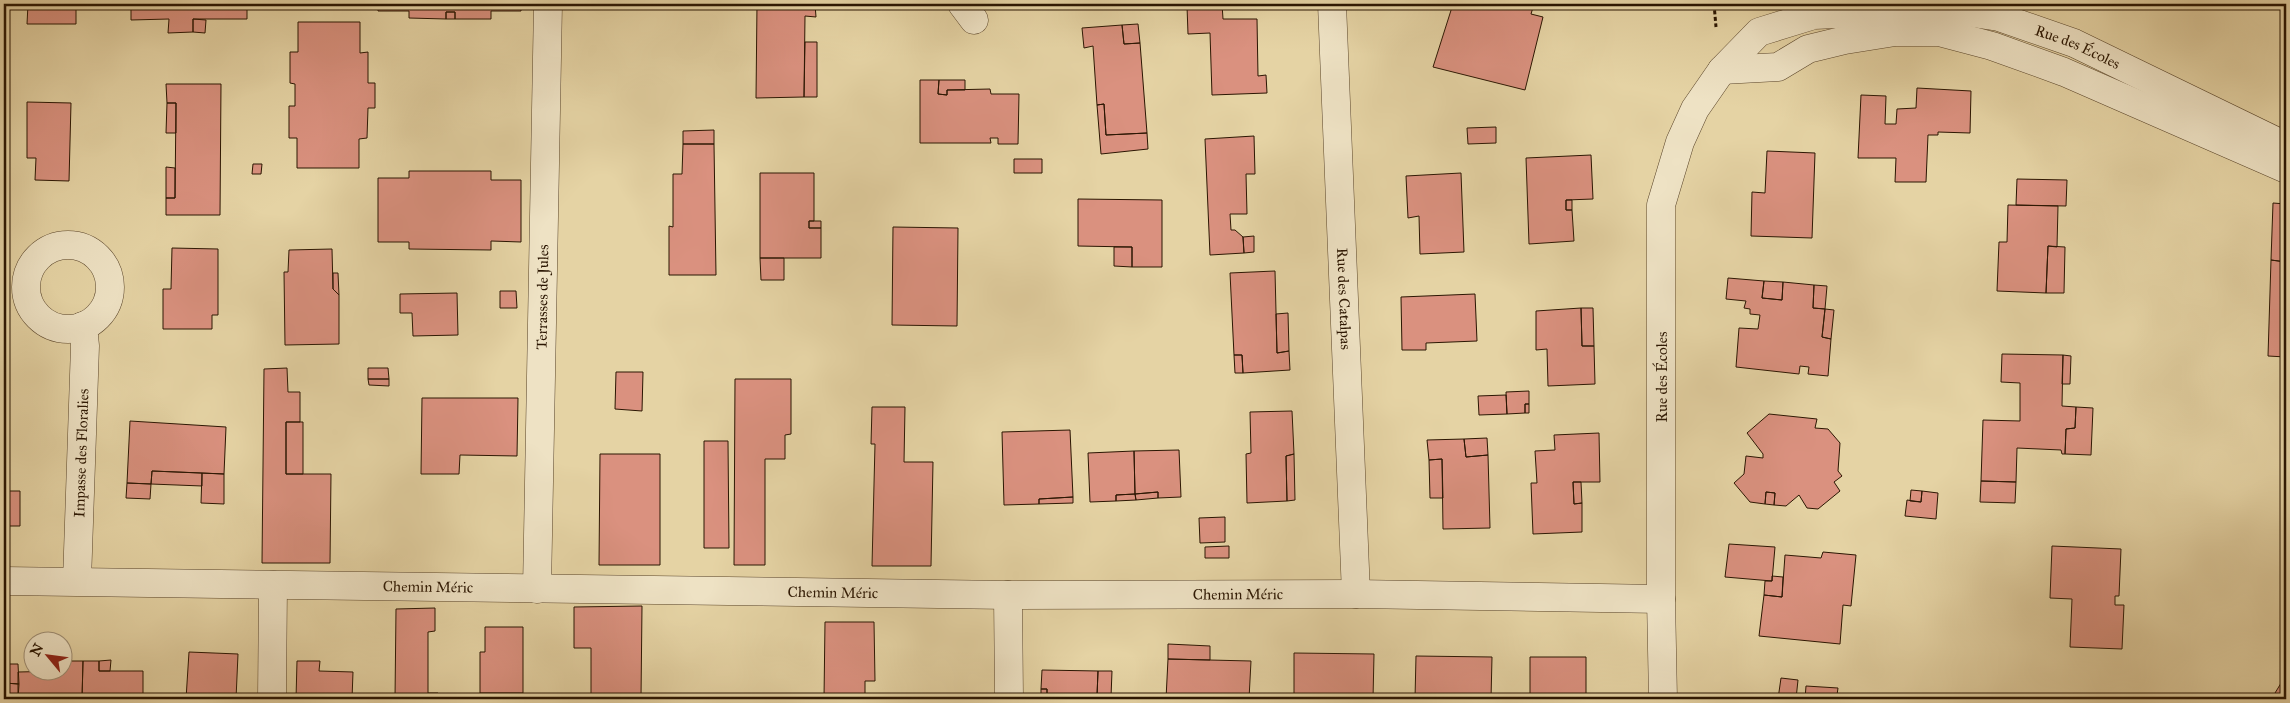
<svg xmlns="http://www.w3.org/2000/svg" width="2290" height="703" viewBox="0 0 2290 703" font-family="'IM FELL Great Primer',serif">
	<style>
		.building { fill: #da917f; stroke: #2b1602 }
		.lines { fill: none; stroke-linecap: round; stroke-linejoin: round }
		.minor-casing { stroke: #5a452a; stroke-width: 29 }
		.path { stroke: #2b1602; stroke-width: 3; stroke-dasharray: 4 2.5; stroke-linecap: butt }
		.minor { stroke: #eee2c4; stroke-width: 28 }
		.labels { text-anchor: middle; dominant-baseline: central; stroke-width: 4.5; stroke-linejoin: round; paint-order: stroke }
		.street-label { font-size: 15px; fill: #2b1602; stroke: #eee2c4 }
	</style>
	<rect width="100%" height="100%" fill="#e5d3a4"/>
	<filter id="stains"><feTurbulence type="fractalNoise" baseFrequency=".004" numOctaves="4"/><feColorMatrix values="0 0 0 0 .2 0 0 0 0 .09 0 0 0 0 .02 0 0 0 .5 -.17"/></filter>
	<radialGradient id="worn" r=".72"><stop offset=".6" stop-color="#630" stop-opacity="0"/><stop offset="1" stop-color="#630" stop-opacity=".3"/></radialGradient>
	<path class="building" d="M 28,4 L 76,4 L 76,24 L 27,24 Z
		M 131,4 L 247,4 L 247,19 L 193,19 L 193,32 L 168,33 L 169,19 L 131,20 Z
		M 378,4 L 521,4 L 521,11 L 491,11 L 491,19 L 455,19 L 455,12 L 446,12 L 446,19 L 409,18 L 409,11 L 378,11 Z
		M 757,4 L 815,4 L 816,17 L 805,16 L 804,97 L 756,98 Z
		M 1190,4 L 1222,4 L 1223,19 L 1257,19 L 1258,76 L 1266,75 L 1267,93 L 1212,95 L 1210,33 L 1188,34 L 1187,6 Z
		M 1453,4 L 1534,4 L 1531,14 L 1543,17 L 1525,90 L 1433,67 Z
		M 446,12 L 455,12 L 455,19 L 446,19 Z
		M 193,19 L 206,20 L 205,33 L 193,32 Z
		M 298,22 L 360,22 L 360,53 L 368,52 L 368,83 L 375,83 L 375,108 L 368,108 L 367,138 L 359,139 L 359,168 L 297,168 L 297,138 L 289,138 L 289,106 L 295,106 L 295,84 L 290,83 L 290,52 L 298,52 Z
		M 1138,24 L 1140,43 L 1124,44 L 1122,25 Z
		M 1122,25 L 1124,44 L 1140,43 L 1147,133 L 1106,135 L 1104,104 L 1097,105 L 1093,46 L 1084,48 L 1082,28 Z
		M 805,42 L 817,42 L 817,97 L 804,97 Z
		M 920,80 L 939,80 L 938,94 L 947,95 L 947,90 L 990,89 L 991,94 L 1019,94 L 1018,144 L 998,144 L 998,138 L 990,138 L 991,143 L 920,143 Z
		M 939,80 L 965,80 L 965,90 L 947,90 L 947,95 L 938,94 Z
		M 166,84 L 221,84 L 220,215 L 166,215 L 166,198 L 175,198 L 176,103 L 167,103 Z
		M 1917,88 L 1971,91 L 1970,133 L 1938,132 L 1938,135 L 1928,135 L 1926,182 L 1895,182 L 1896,158 L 1858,158 L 1861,95 L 1886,96 L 1885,124 L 1896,124 L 1897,109 L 1916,108 Z
		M 27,102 L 71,103 L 69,181 L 35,180 L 36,158 L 27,158 Z
		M 167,103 L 176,103 L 176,133 L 166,133 Z
		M 1104,104 L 1106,135 L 1147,133 L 1148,149 L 1101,154 L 1097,105 Z
		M 1496,127 L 1496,143 L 1468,144 L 1467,128 Z
		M 714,130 L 714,144 L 683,144 L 683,131 Z
		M 1254,136 L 1255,174 L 1246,174 L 1247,214 L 1230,214 L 1231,230 L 1235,230 L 1243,237 L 1244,253 L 1210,255 L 1205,139 Z
		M 683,144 L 714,144 L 716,275 L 669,275 L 669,226 L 673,227 L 673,174 L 682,174 Z
		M 1767,151 L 1815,153 L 1812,238 L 1751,236 L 1752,192 L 1765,193 Z
		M 1591,155 L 1593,199 L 1566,200 L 1566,210 L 1572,210 L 1574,241 L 1529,244 L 1526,158 Z
		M 1014,159 L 1042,159 L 1042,173 L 1014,173 Z
		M 253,164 L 262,164 L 261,174 L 252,174 Z
		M 166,167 L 175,168 L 175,198 L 166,198 Z
		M 409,171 L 491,171 L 491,180 L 521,180 L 521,242 L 491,241 L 491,250 L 409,249 L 409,242 L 378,242 L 378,178 L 409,178 Z
		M 760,173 L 814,173 L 814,221 L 809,221 L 809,228 L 821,228 L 821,258 L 760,258 Z
		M 1461,173 L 1464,252 L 1420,254 L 1419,216 L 1408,218 L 1406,176 Z
		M 2017,179 L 2067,180 L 2066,206 L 2016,205 Z
		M 1078,199 L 1162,200 L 1162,267 L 1132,267 L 1132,247 L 1078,246 Z
		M 1566,200 L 1572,200 L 1572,210 L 1566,210 Z
		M 2273,203 L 2286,204 L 2286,262 L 2271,260 Z
		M 2008,205 L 2058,206 L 2057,247 L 2048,246 L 2046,293 L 1997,291 L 1999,242 L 2007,242 Z
		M 809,221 L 821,221 L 821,228 L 809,228 Z
		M 893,227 L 958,228 L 957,326 L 892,325 Z
		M 1254,236 L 1254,252 L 1244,253 L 1243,237 Z
		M 2048,246 L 2065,247 L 2064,293 L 2046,293 Z
		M 1114,247 L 1132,247 L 1132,267 L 1114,266 Z
		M 172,248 L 218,249 L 218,315 L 212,315 L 212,329 L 163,329 L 163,289 L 171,289 Z
		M 332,249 L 333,289 L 339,295 L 339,344 L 285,345 L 284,272 L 288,272 L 289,250 Z
		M 760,258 L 784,258 L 784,280 L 761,280 Z
		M 2271,260 L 2286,262 L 2286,357 L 2268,356 Z
		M 1275,271 L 1277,353 L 1289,351 L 1290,370 L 1243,373 L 1242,355 L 1234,355 L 1230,273 Z
		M 333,273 L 338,273 L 339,295 L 333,289 Z
		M 1728,278 L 1764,281 L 1762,298 L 1782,300 L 1783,282 L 1814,285 L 1813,308 L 1825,309 L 1822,337 L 1831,339 L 1828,376 L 1808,374 L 1809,367 L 1800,366 L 1799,374 L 1736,367 L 1739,328 L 1758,329 L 1760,315 L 1750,314 L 1750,309 L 1744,308 L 1746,301 L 1726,299 Z
		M 1764,281 L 1783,282 L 1782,300 L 1762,298 Z
		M 1814,285 L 1827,286 L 1825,309 L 1813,308 Z
		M 500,291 L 516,291 L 517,308 L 500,308 Z
		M 457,293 L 458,335 L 413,336 L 412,313 L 400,313 L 400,294 Z
		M 1475,294 L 1477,341 L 1426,343 L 1426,350 L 1402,350 L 1401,297 Z
		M 1581,308 L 1582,346 L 1594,346 L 1595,384 L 1548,386 L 1547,349 L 1536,350 L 1536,311 Z
		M 1581,308 L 1593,308 L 1594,346 L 1582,346 Z
		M 1825,309 L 1834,310 L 1831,339 L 1822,337 Z
		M 1288,313 L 1289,351 L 1277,353 L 1276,314 Z
		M 2002,354 L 2063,355 L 2062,406 L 2076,407 L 2075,428 L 2066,429 L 2065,454 L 2062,454 L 2061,450 L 2017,448 L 2016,482 L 1981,481 L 1983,420 L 2020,421 L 2020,383 L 2001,382 Z
		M 1234,355 L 1242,355 L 1243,373 L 1235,373 Z
		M 2063,355 L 2071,356 L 2070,384 L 2062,384 Z
		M 287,368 L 288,392 L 300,392 L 300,422 L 286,422 L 286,474 L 331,474 L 330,563 L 262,563 L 264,369 Z
		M 368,368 L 388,368 L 389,379 L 368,379 Z
		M 616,372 L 643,372 L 642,411 L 615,409 Z
		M 368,379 L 389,379 L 389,386 L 369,385 Z
		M 735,379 L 791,379 L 791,434 L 785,435 L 785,459 L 765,459 L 765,565 L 734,565 Z
		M 1529,391 L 1529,404 L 1525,404 L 1525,413 L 1507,414 L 1506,392 Z
		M 1506,395 L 1507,414 L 1479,415 L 1478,396 Z
		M 422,398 L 518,398 L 517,456 L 460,455 L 459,474 L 421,474 Z
		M 1525,404 L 1529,404 L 1529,413 L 1525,413 Z
		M 872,407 L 905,407 L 904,462 L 933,462 L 931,566 L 872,566 L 875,444 L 871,444 Z
		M 2076,407 L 2093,408 L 2091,455 L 2065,454 L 2066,429 L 2075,428 Z
		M 1292,411 L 1294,454 L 1286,456 L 1287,501 L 1247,503 L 1246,454 L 1251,453 L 1250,412 Z
		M 1769,414 L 1817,419 L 1815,428 L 1828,429 L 1840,443 L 1838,471 L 1842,476 L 1834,482 L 1840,491 L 1818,509 L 1807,508 L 1799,495 L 1786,506 L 1774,505 L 1775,493 L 1766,492 L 1765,504 L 1750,502 L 1734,483 L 1744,474 L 1746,456 L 1763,458 L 1763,454 L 1747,433 Z
		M 130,421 L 226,427 L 224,474 L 152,471 L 151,484 L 127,483 Z
		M 286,422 L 303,422 L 303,474 L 286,474 Z
		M 1070,430 L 1073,497 L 1039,499 L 1039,504 L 1004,505 L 1002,432 Z
		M 1599,433 L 1600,482 L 1573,482 L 1574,504 L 1582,503 L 1582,532 L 1533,534 L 1531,483 L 1537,483 L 1535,451 L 1555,450 L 1554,435 Z
		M 1487,438 L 1488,455 L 1466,457 L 1464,439 Z
		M 1464,439 L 1466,457 L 1488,455 L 1490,528 L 1443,529 L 1442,459 L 1429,460 L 1427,440 Z
		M 704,441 L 728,441 L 729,548 L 704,548 Z
		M 1179,450 L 1181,497 L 1158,498 L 1158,492 L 1135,494 L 1134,451 Z
		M 1134,451 L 1135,494 L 1116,495 L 1116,501 L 1090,502 L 1088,453 Z
		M 600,454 L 660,454 L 660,565 L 599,565 Z
		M 1294,454 L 1295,500 L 1287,501 L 1286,456 Z
		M 1442,459 L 1443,498 L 1430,498 L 1429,460 Z
		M 152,471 L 202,473 L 202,486 L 151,484 Z
		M 202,473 L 224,474 L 224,504 L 201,503 Z
		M 1981,481 L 2016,482 L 2015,503 L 1980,502 Z
		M 1573,482 L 1581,482 L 1582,503 L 1574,504 Z
		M 127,483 L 151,484 L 150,499 L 126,498 Z
		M 1911,490 L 1922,491 L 1921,502 L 1910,501 Z
		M 4,491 L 20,491 L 20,526 L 4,526 Z
		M 1922,491 L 1938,493 L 1936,519 L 1905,516 L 1907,500 L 1921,502 Z
		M 1158,492 L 1158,498 L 1136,500 L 1135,494 Z
		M 1766,492 L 1775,493 L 1774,505 L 1765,504 Z
		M 1135,494 L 1136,500 L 1116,501 L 1116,495 Z
		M 1073,497 L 1073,503 L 1039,504 L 1039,499 Z
		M 1225,517 L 1225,542 L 1200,543 L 1199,518 Z
		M 1729,544 L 1775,547 L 1772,581 L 1725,577 Z
		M 1229,546 L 1229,558 L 1205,558 L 1205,547 Z
		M 2052,546 L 2121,549 L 2119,596 L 2115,596 L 2115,605 L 2124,605 L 2122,649 L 2070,647 L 2072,599 L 2050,598 Z
		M 1823,552 L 1856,555 L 1851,606 L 1843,605 L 1840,644 L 1759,636 L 1764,595 L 1782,597 L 1785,555 L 1821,558 Z
		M 1772,576 L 1783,577 L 1782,597 L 1764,595 L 1765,581 L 1772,581 Z
		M 642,606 L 641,698 L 591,698 L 591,648 L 574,648 L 574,607 Z
		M 435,608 L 435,631 L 428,632 L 428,699 L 395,699 L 396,609 Z
		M 825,622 L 874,622 L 875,681 L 865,681 L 865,698 L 824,698 Z
		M 485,627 L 523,627 L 523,693 L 480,693 L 480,652 L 485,652 Z
		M 1168,644 L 1210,646 L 1210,660 L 1168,659 Z
		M 189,652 L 238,654 L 236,699 L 186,699 Z
		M 1294,653 L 1374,654 L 1373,699 L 1294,699 Z
		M 1416,656 L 1492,657 L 1491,699 L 1415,699 Z
		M 1530,657 L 1586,657 L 1586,699 L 1530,699 Z
		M 1168,659 L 1251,661 L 1249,699 L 1166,699 Z
		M 111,660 L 110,671 L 99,671 L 99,661 Z
		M 63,661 L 83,661 L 82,699 L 18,699 L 18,672 L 63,671 Z
		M 83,661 L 99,661 L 99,671 L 143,671 L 143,699 L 82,699 Z
		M 297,661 L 320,661 L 319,671 L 353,672 L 352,699 L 296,699 Z
		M 4,664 L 18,664 L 19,684 L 4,683 Z
		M 1042,670 L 1098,671 L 1097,696 L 1102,697 L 1102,699 L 1047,699 L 1047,689 L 1041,689 Z
		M 1098,671 L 1112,671 L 1111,697 L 1097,696 Z
		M 2286,675 L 2286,699 L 2285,699 L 2275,693 Z
		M 1781,678 L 1798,680 L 1796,699 L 1778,699 Z
		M 4,683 L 19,684 L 18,699 L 4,699 Z
		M 1806,686 L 1838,688 L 1837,695 L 1879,699 L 1805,699 Z
		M 1041,689 L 1047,689 L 1047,699 L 1041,699 Z
		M 428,693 L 438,693 L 438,699 L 428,699 Z
		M 598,698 L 639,698 L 639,699 L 598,699 Z"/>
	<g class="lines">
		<defs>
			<g id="minor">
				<path d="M 962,4 L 974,20"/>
				<path id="s1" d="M 1332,4 L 1356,594"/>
				<path d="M 1722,70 L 1778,67 L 1808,49 L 1845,40 L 1895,32 L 1939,32 L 1992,46 L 2064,72 L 2286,169"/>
				<circle cx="68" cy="287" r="42"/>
				<path id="s2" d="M 4,581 L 1008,595 L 1356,594 L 1661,599"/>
				<path id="s3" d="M 77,581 L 85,346 L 83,326"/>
				<path id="s4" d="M 537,589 L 548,4"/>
				<path d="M 1008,595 L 1009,699"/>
				<path d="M 272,699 L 273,585"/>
				<path id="s5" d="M 1663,699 L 1661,599 L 1661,205 L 1680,142 L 1695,109 L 1722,70 L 1759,32 L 1814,15 L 1947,9 L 1999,17 L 2074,43 L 2286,146"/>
			</g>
		</defs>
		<use href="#minor" class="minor-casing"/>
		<path class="path" d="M 1714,4 L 1716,27"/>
		<use href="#minor" class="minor"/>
	</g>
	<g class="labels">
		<g class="street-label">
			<text stroke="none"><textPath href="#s5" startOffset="1024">Rue des Écoles</textPath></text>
			<text stroke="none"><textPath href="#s4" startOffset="292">Terrasses de Jules</textPath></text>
			<text stroke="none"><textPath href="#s1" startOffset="295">Rue des Catalpas</textPath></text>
			<text transform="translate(1662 377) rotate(-90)">Rue des Écoles</text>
			<text stroke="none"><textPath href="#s3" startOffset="128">Impasse des Floralies</textPath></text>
			<text stroke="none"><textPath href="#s2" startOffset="424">Chemin Méric</textPath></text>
			<text stroke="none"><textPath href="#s2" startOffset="829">Chemin Méric</textPath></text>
			<text stroke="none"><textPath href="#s2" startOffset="1234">Chemin Méric</textPath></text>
		</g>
	</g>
	<rect width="2290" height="703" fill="none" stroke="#e5d3a4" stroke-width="20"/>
	<rect x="5" y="5" width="2280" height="693" fill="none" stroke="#2b1602" stroke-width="2.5"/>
	<rect x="10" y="10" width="2270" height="683" fill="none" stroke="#2b1602"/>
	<g transform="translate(48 656) rotate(299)"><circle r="24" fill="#eee2c4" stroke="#a09076"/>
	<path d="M0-4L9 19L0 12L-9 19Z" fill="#8f2418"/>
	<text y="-8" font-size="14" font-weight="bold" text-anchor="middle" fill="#2b1602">N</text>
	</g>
	<rect width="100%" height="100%" filter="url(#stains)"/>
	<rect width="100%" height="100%" fill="url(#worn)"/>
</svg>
